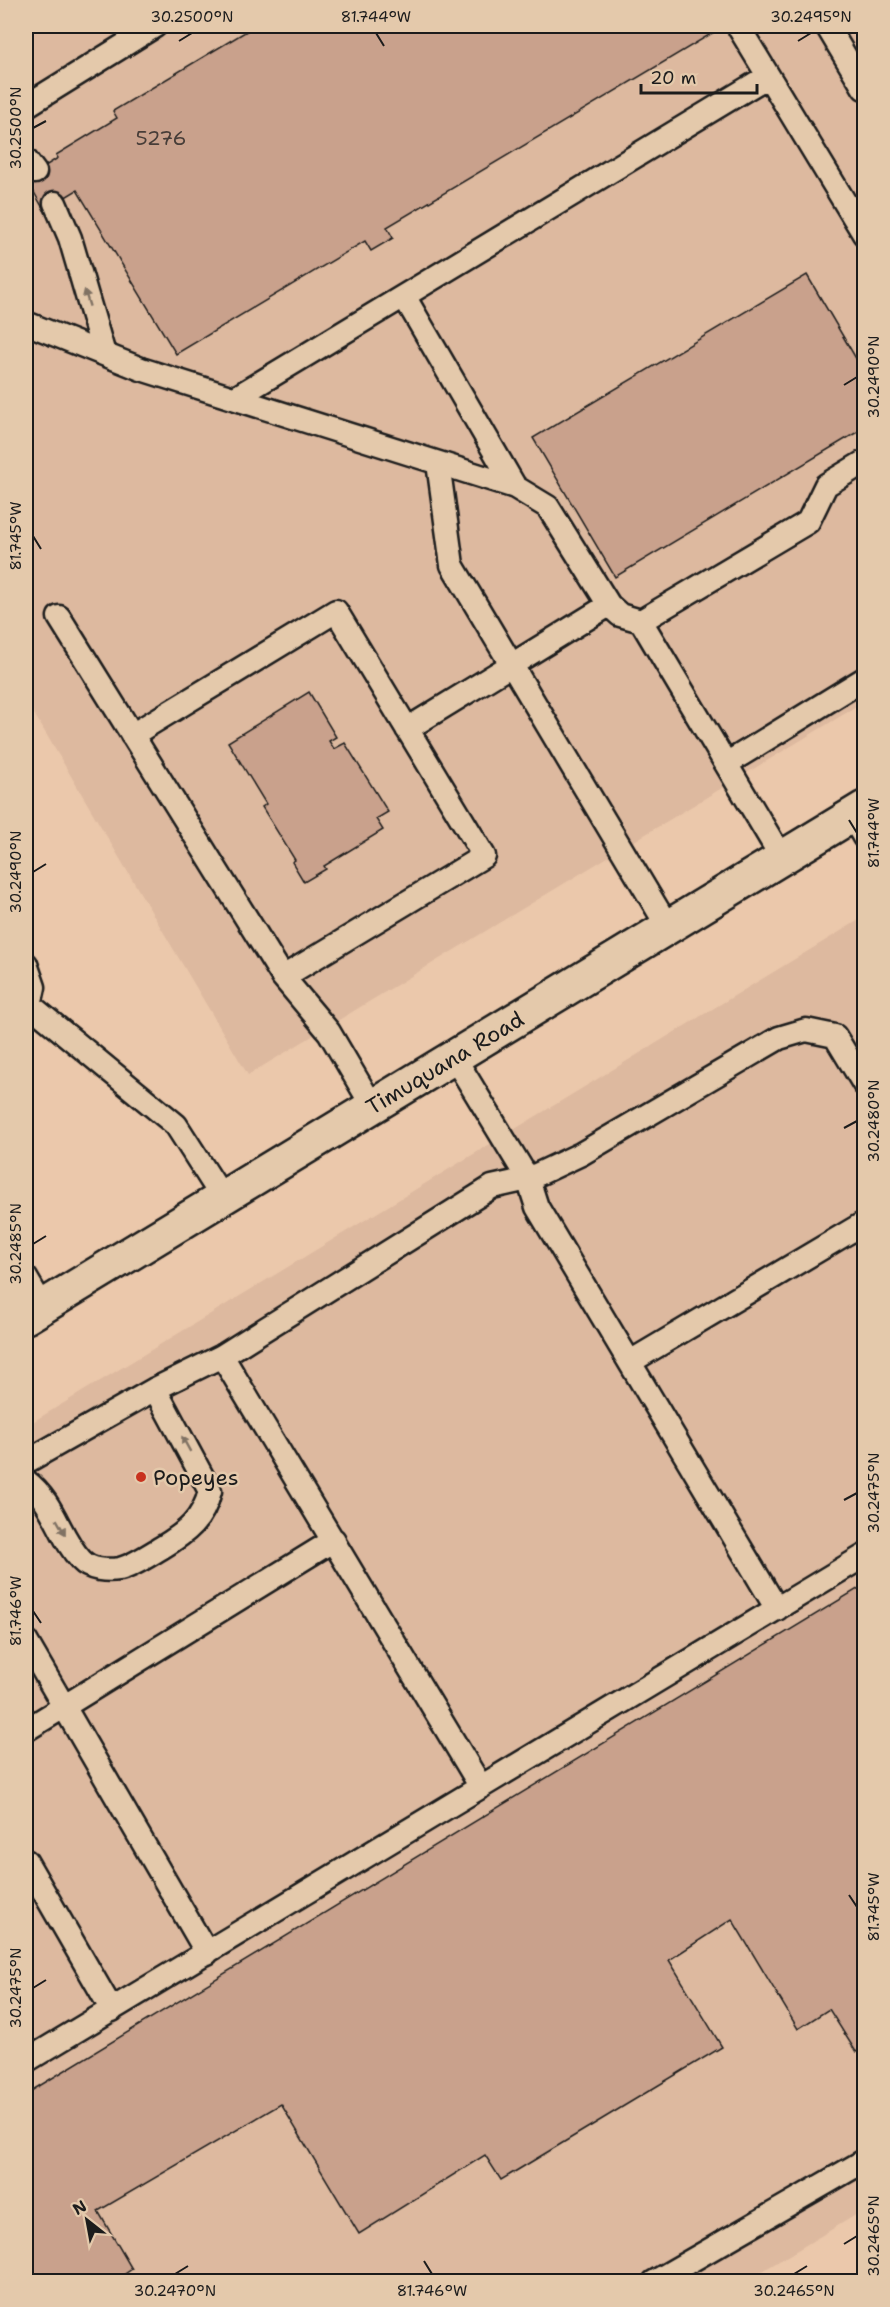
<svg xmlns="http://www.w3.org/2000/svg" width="890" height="2307" viewBox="0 0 890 2307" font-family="'Shantell Sans',sans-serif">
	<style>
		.built { fill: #ddb99f }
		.building { fill: #c9a18c; stroke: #1c1c1c; stroke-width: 1.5 }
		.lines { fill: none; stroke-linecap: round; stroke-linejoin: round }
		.service-casing { stroke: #1c1c1c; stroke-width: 27 }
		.primary-casing { stroke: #1c1c1c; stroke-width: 38 }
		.service { stroke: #e4c9ab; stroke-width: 22 }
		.primary { stroke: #e4c9ab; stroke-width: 33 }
		.oneway { fill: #807264 }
		.ticks { fill: none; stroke: #1c1c1c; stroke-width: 2 }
		.poi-dot { fill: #c8321e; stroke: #e4c9ab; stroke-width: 2 }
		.labels { text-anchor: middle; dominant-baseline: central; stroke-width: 5; stroke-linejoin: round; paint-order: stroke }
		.number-label { font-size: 20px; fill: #473d38 }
		.street-label { font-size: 22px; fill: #1c1c1c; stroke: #e4c9ab }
		.poi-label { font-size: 22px; fill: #1c1c1c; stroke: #e4c9ab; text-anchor: start }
		.neatline { fill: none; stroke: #1c1c1c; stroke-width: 2 }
		.ticks-label { font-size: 15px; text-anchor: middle; fill: #1c1c1c }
	</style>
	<rect width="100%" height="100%" fill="#ebc8ab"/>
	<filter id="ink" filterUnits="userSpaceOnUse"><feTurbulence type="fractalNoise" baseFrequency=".0167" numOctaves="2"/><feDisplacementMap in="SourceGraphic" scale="12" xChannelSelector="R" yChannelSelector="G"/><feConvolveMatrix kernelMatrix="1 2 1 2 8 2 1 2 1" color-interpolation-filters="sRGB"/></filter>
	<g filter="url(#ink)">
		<path class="built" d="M 26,26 L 864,26 L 864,702 L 248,1075 L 26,700 Z
			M 864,917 L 864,2210 L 746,2281 L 26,2281 L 26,1426 Z"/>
		<path class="building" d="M 255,26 L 720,26 L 721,28 L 387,227 L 393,238 L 371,251 L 365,241 L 176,354 L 77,190 L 44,210 L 26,178 L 58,158 L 56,155 L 117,118 L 113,111 Z
			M 807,275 L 864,372 L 864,428 L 615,577 L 533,438 Z
			M 309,692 L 336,737 L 329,741 L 334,749 L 345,743 L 388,812 L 376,819 L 383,830 L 324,866 L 326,869 L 304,882 L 292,862 L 295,860 L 262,807 L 266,804 L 228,742 Z
			M 864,1585 L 864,2048 L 856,2052 L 829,2009 L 798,2029 L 732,1919 L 669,1960 L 722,2047 L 501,2180 L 485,2155 L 359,2234 L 281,2104 L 98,2211 L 132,2269 L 113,2282 L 26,2282 L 26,2094 Z"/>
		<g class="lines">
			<defs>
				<path id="service" d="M 738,26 L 864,234
					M 827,26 L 864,88
					M 26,106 L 155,26
					M 26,160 L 35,172
					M 55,203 L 70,238 L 104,354
					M 404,296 L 515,487
					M 26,323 L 141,369 L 515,487 L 548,507 L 609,605 L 620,615 L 641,621 L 782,858
					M 235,398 L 768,76
					M 438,463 L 452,565 L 668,927
					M 59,617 L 283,977 L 329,1032 L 373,1107
					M 641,621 L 808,522 L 826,485 L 864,462
					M 407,729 L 609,605
					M 132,735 L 336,611 L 484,856 L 283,977
					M 726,764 L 864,679
					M 852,816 L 864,837
					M 26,964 L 34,987 L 30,1005
					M 26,1008 L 30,1005 L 176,1125 L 222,1197
					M 454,1057 L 528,1179 L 537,1207 L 777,1609
					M 26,1278 L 43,1307
					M 222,1356 L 481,1787
					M 630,1362 L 864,1223
					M 26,1462 L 155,1389 L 222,1356 L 492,1187 L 528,1179 L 581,1154 L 779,1038 L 806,1030 L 835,1036 L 864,1084
					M 26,1481 C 55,1503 59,1537 81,1560 C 90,1570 107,1571 120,1569 C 133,1566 149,1555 161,1548 C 186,1533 203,1520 210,1491 L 155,1389
					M 26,1641 L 207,1953
					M 26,1730 L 334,1540
					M 26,1861 L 112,2010
					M 26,2061 L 864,1556
					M 654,2282 L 864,2161"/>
				<path id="primary" d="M 26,1317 L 864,808"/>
			</defs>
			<use href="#service" class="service-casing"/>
			<use href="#primary" class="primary-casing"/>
			<use href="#service" class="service"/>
			<use href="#primary" class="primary"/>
		</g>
		<defs><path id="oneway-solid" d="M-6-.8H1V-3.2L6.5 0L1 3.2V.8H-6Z" transform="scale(1.5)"/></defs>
		<g class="oneway">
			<use href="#oneway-solid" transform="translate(87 298) rotate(-107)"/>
			<use href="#oneway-solid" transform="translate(186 1444) rotate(-119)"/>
			<use href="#oneway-solid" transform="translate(61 1527) rotate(60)"/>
		</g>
	</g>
	<path class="ticks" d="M 376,33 L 384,46M 179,41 L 192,33M 798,41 L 811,33M 33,128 L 46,121M 844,385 L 857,377M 33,536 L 41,549M 849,820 L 857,833M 33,872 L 46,864M 844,1128 L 857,1121M 33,1244 L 46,1236M 844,1500 L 857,1493M 33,1611 L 41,1623M 849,1895 L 857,1907M 33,1988 L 46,1980M 844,2244 L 857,2236M 424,2261 L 432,2274M 175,2274 L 188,2266M 794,2274 L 807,2266"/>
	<circle class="poi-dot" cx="141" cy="1477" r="6"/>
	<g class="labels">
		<g class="number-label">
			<text x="161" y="138">5276</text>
		</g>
		<g class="street-label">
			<text transform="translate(445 1063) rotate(-31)">Timuquana Road</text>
		</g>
		<g class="poi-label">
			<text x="153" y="1477">Popeyes</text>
		</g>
	</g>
	<rect width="890" height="2307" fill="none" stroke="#e4c9ab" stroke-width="66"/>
	<g transform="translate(87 2220) rotate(329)" stroke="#e4c9ab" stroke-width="4.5" paint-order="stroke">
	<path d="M0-4.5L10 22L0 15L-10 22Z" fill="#1c1c1c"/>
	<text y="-9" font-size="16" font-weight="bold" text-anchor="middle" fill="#1c1c1c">N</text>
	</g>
	<path d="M641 84v9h116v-9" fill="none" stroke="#1c1c1c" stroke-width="3"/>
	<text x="650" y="84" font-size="18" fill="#1c1c1c" stroke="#e4c9ab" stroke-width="4.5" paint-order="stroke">20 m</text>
	<rect x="33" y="33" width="824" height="2241" class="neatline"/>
	<g class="ticks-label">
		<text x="192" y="22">30.2500°N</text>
		<text x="376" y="22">81.744°W</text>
		<text x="811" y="22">30.2495°N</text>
		<text transform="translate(16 128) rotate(-90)" y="5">30.2500°N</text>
		<text transform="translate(874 377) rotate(-90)" y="5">30.2490°N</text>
		<text transform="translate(16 536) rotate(-90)" y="5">81.745°W</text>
		<text transform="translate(874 833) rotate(-90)" y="5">81.744°W</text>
		<text transform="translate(16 872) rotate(-90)" y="5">30.2490°N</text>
		<text transform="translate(874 1121) rotate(-90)" y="5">30.2480°N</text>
		<text transform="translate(16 1244) rotate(-90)" y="5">30.2485°N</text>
		<text transform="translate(874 1493) rotate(-90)" y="5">30.2475°N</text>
		<text transform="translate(16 1611) rotate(-90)" y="5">81.746°W</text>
		<text transform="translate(874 1907) rotate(-90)" y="5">81.745°W</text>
		<text transform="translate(16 1988) rotate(-90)" y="5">30.2475°N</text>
		<text transform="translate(874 2236) rotate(-90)" y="5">30.2465°N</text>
		<text x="175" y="2296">30.2470°N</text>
		<text x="432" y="2296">81.746°W</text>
		<text x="794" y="2296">30.2465°N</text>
	</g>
</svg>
